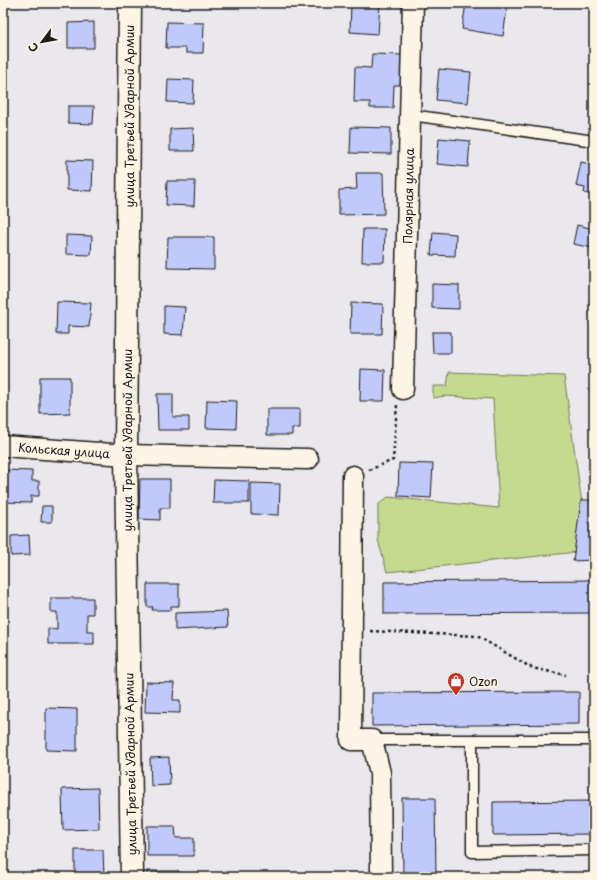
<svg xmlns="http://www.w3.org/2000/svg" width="597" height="880" viewBox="0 0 597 880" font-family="'Playpen Sans',sans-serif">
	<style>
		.green { fill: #c6da8f; stroke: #717b56 }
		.building { fill: #c0c9fb; stroke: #1c1c1c }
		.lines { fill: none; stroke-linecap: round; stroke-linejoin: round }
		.service-casing { stroke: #1c1c1c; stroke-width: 13 }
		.minor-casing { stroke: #1c1c1c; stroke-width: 23 }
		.secondary-casing { stroke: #1c1c1c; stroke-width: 25 }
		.path { stroke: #1c1c1c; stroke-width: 2.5; stroke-dasharray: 3 3; stroke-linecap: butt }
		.service { stroke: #fcf5e5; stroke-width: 10 }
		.minor { stroke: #fcf5e5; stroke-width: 20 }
		.secondary { stroke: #fcf5e5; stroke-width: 22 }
		.labels { text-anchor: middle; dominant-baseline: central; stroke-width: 3.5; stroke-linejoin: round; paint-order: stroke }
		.street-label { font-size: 12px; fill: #1c1c1c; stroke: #fcf5e5 }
		.poi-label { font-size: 12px; fill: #1c1c1c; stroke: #fcf5e5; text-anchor: start }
	</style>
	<rect width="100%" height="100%" fill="#eae8ec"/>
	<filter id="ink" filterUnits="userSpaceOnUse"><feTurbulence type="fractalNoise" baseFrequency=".025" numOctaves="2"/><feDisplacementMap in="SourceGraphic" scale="8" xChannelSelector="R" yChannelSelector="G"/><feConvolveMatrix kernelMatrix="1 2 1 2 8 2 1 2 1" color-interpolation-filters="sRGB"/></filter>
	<g filter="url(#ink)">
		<path class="green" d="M 449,372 L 564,376 L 583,511 L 577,552 L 387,572 L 378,540 L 378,505 L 388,497 L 499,508 L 493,399 L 445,396 L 433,398 L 433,386 L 447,386 Z"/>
		<path class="building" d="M 351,3 L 380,3 L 378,34 L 350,32 Z
			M 466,3 L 508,3 L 503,36 L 462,29 Z
			M 94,22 L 94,48 L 68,48 L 68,23 Z
			M 167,22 L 204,23 L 203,53 L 186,53 L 186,48 L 166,48 Z
			M 372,54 L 403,55 L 403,85 L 394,85 L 393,108 L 370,108 L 370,102 L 354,102 L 355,67 L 371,68 Z
			M 439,69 L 471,72 L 468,103 L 436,100 Z
			M 168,79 L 194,80 L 193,103 L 167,102 Z
			M 68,106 L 94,106 L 93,124 L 68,123 Z
			M 351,127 L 391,128 L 391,154 L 350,153 Z
			M 193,128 L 194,151 L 170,151 L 170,129 Z
			M 439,138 L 470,141 L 468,167 L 437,164 Z
			M 67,160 L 93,161 L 92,191 L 67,190 Z
			M 581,162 L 594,165 L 594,195 L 584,193 L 585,188 L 576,186 Z
			M 356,173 L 383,173 L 384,214 L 339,215 L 339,190 L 357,189 Z
			M 167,181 L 195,181 L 194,206 L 166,205 Z
			M 577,225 L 594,229 L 593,248 L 573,244 Z
			M 363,229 L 385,229 L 384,262 L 362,262 Z
			M 433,232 L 456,234 L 455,256 L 431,255 Z
			M 66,235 L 92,236 L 91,255 L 66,254 Z
			M 168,237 L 214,237 L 214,269 L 167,268 Z
			M 432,284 L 459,285 L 459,309 L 432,308 Z
			M 57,302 L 91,303 L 89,327 L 68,326 L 68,334 L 56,334 Z
			M 351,303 L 383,304 L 382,334 L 350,334 Z
			M 164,306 L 185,307 L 183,335 L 164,334 Z
			M 432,332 L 451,332 L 451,353 L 433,353 Z
			M 361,369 L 385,370 L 384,401 L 360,401 Z
			M 40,377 L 70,377 L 70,413 L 40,414 Z
			M 157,394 L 173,394 L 173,417 L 189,417 L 189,430 L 158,430 Z
			M 207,400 L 237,401 L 236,429 L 206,428 Z
			M 267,409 L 300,409 L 300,428 L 292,428 L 292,435 L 267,435 Z
			M 399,463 L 433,464 L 431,498 L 398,496 Z
			M 5,470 L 32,471 L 32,481 L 39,481 L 39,496 L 31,496 L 31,503 L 4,502 L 3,472 Z
			M 140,479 L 170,479 L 170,508 L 160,508 L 160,520 L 139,519 Z
			M 214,480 L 249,481 L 249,503 L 213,503 Z
			M 251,483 L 280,484 L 279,515 L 251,514 Z
			M 581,500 L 594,500 L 594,560 L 573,561 Z
			M 42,506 L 52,506 L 52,522 L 41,522 Z
			M 29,535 L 30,555 L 11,556 L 11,536 Z
			M 591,580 L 592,613 L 384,614 L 384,582 Z
			M 147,584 L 179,584 L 179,606 L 171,606 L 171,610 L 152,610 L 153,607 L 147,607 Z
			M 51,598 L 93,598 L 93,614 L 87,614 L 87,631 L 94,631 L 94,644 L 48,644 L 48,628 L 57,629 L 57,612 L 51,612 Z
			M 227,611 L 228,627 L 175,630 L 175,613 Z
			M 146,682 L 174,683 L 173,700 L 180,700 L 180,713 L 145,712 Z
			M 579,692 L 579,724 L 372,726 L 372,693 Z
			M 46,708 L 77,709 L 77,751 L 46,750 Z
			M 169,757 L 170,785 L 151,786 L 150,758 Z
			M 98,788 L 99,829 L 63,830 L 62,789 Z
			M 402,798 L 435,798 L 436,877 L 403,877 Z
			M 594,801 L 594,834 L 493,835 L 493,802 Z
			M 147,826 L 175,826 L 176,838 L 194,838 L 194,856 L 147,856 Z
			M 75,850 L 103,850 L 104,877 L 75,877 Z
			M 147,871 L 179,871 L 179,877 L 147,877 Z"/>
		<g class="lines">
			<defs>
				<path id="service" d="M 411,115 L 594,141
					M 372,740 L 594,740
					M 472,741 L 472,852 L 594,850"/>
				<path id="minor" d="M 403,389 L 413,3
					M 3,446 L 126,455 L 308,459
					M 353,476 L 351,740 L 372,740 L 380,773 L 381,877"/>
				<path id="secondary" d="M 130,3 L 126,455 L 132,877"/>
			</defs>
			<use href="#service" class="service-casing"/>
			<use href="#minor" class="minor-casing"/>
			<use href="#secondary" class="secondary-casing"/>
			<path class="path" d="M 369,470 L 393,460 L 397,405
				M 370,631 L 477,636 L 532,668 L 566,675"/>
			<use href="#service" class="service"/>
			<use href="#minor" class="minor"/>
			<use href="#secondary" class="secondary"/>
		</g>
	</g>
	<defs>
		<symbol id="shop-pin" viewBox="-11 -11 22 30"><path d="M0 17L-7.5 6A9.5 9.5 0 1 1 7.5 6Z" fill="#c8321e" stroke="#fcf5e5"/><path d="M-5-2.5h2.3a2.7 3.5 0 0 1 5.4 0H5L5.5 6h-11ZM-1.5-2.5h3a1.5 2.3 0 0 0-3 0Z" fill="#fff"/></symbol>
	</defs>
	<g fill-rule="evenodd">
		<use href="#shop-pin" x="446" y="671" width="20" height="27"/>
	</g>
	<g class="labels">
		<g class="street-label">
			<text transform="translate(129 116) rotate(-90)">улица Третьей Ударной Армии</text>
			<text transform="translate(408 196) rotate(-89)">Полярная улица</text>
			<text transform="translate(127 440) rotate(-90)">улица Третьей Ударной Армии</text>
			<text transform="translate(64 450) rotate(4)">Кольская улица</text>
			<text transform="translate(130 764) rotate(-91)">улица Третьей Ударной Армии</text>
		</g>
		<g class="poi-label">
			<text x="469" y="681">Ozon</text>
		</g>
	</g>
	<rect width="597" height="880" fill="none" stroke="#fcf5e5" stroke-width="16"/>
	<rect x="8" y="8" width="581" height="864" fill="none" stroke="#1c1c1c" stroke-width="1.5" filter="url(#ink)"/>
	<g transform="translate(42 42) rotate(238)" stroke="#fcf5e5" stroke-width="3" paint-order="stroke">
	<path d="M0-3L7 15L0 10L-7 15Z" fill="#1c1c1c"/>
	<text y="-6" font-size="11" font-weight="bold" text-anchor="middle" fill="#1c1c1c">С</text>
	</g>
</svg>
